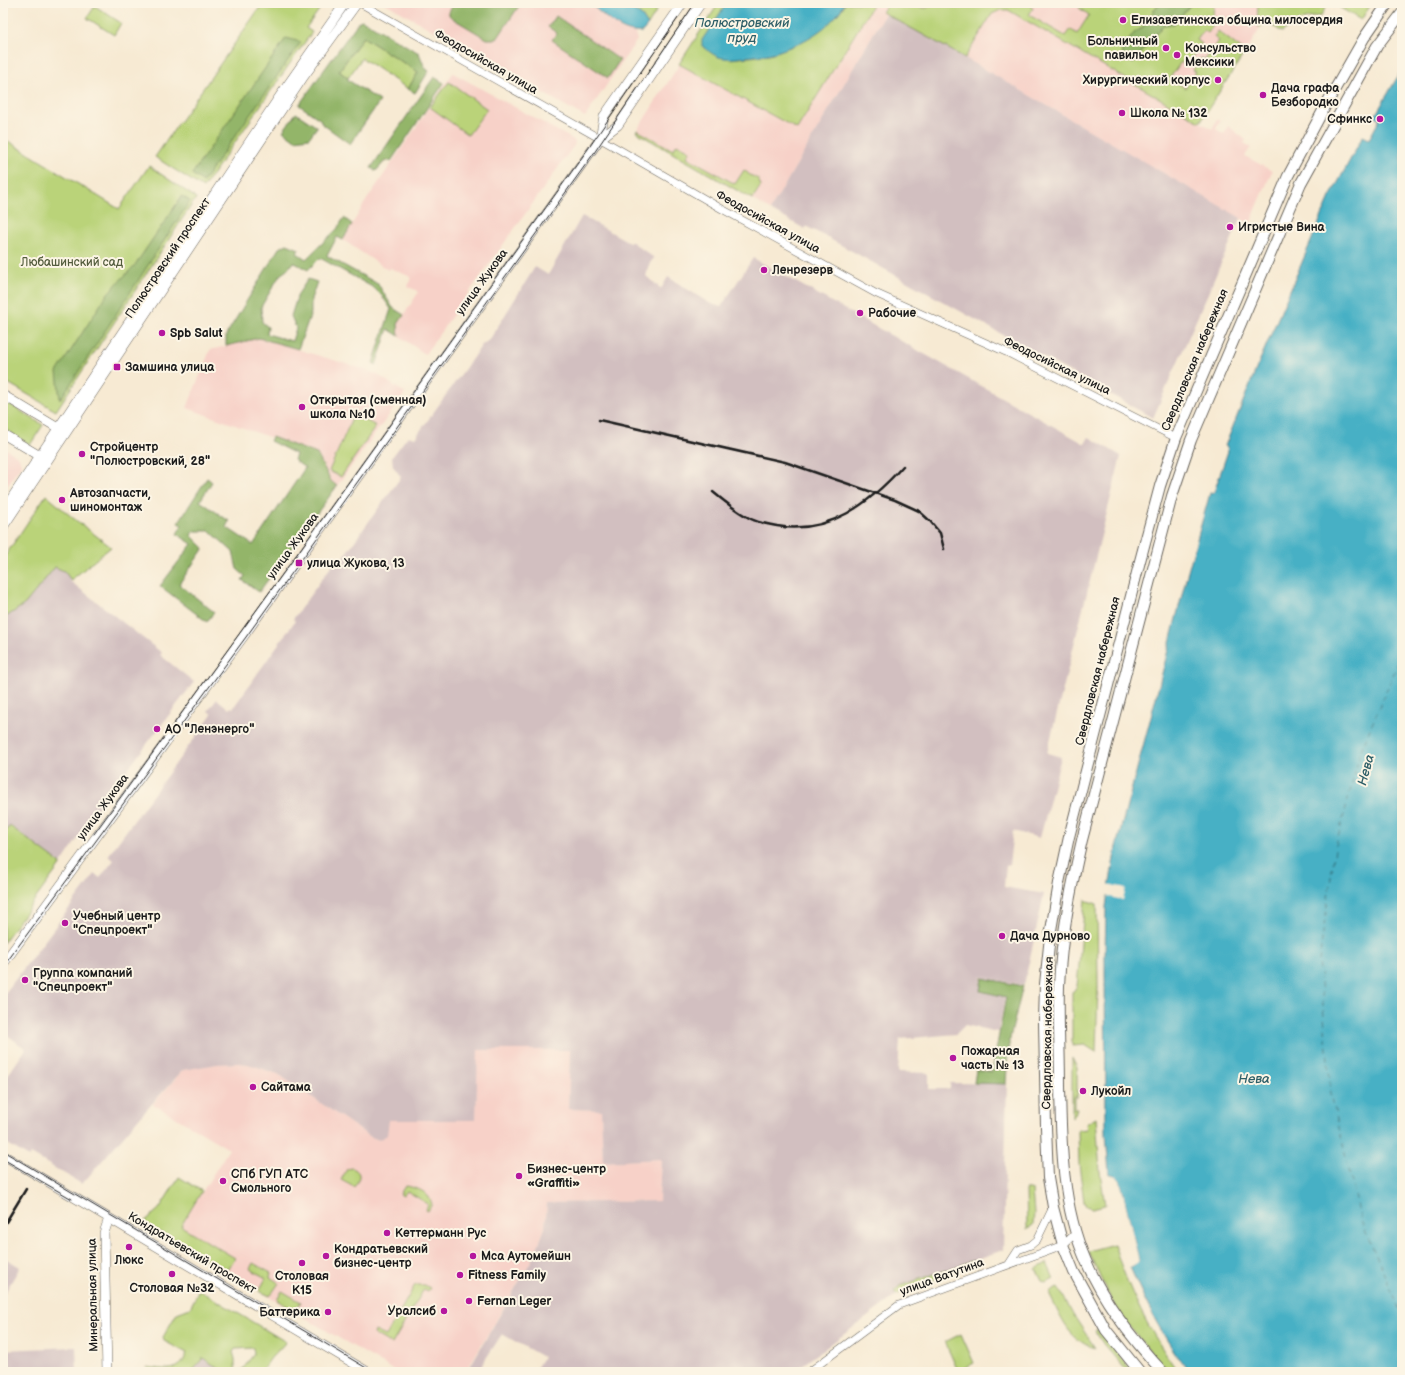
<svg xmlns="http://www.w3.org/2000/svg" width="1405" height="1375" viewBox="0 0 1405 1375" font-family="'Balsamiq Sans',sans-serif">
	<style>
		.built { fill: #f7d1c8 }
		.industrial { fill: #d2bfc0 }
		.green { fill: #bad379; stroke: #6b784a; fill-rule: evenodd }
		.forest { fill: #93b569; stroke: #586842 }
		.water { fill: #46b0c5; stroke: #316670 }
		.pier { fill: #f7ead3 }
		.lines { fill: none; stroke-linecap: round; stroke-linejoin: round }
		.ferry { stroke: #2f5f68; stroke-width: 1; stroke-dasharray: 5 4; stroke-linecap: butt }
		.street-casing { stroke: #69645c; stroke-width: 8 }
		.secondary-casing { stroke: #69645c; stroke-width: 10 }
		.primary-casing { stroke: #69645c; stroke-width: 12 }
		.street { stroke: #fff; stroke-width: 7 }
		.secondary { stroke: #fff; stroke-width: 9 }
		.primary { stroke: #fff; stroke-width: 10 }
		.tram { stroke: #1c1c1c; stroke-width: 1 }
		.rail { stroke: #1c1c1c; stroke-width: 2.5 }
		.poi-dot { fill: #b5179e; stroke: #fcf5e5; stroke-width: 1.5 }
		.labels { text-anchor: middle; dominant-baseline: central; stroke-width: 4; stroke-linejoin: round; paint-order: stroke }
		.poi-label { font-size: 12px; font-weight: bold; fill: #1c1c1c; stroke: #fcf5e5; text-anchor: start }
		.street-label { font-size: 12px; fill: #1c1c1c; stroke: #fcf5e5 }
		.park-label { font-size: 12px; fill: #535c3d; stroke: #fcf5e5 }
		.water-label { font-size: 13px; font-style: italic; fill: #2f5f68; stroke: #fcf5e5 }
	</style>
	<rect width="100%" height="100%" fill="#fcf5e5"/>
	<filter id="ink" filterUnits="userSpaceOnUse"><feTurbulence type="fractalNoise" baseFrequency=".025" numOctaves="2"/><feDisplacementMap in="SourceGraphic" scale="8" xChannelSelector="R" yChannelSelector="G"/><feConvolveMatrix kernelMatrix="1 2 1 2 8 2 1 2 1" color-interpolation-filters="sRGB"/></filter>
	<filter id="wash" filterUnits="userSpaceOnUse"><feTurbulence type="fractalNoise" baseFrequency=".012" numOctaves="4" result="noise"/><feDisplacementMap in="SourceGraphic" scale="16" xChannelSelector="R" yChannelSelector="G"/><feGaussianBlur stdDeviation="0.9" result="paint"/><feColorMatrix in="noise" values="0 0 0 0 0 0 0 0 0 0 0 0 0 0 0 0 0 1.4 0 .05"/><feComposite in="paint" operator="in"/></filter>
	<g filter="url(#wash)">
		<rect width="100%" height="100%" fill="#f7ead3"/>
		<path class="built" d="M 385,3 L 589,3 L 621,29 L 635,33 L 637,40 L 585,117 Z
			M 719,3 L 1328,3 L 1321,16 L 1309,17 L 1290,25 L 1282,32 L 1265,21 L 1200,122 L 1212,129 L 1217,120 L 1220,121 L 1216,129 L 1224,134 L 1228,126 L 1246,140 L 1244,143 L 1251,147 L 1245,156 L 1272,171 L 1250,224 L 965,58 L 885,14 L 770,210 L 636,132 Z
			M 453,73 L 574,140 L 575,144 L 425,354 L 399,336 L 398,324 L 418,293 L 416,290 L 408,287 L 411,277 L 390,268 L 388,270 L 343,240 L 364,204 Z
			M 259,338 L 367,370 L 378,375 L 405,393 L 337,486 L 331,481 L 317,454 L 187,408 L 210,350 Z
			M 3,447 L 19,457 L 21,465 L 3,492 Z
			M 477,1050 L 570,1050 L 568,1109 L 601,1110 L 603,1162 L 661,1159 L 659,1201 L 547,1203 L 545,1227 L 534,1256 L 469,1366 L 468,1372 L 397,1372 L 269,1297 L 227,1271 L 235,1258 L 181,1226 L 229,1149 L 153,1104 L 183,1070 L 217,1064 L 239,1063 L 248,1064 L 278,1074 L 369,1136 L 379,1140 L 388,1120 L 476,1120 Z"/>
		<path class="industrial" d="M 885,14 L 965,58 L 1241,218 L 1153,418 L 850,250 L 806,226 L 805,229 L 770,210 Z
			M 582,216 L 629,242 L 631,241 L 654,258 L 650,263 L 646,276 L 661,289 L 668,277 L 709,303 L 721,307 L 753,258 L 1085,444 L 1089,437 L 1121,456 L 1047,753 L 1061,757 L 1040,838 L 1013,831 L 1009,865 L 1006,865 L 1004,887 L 1044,894 L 1024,985 L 981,977 L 980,992 L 1005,997 L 998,1032 L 965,1025 L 956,1034 L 900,1039 L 898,1072 L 929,1073 L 929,1089 L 950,1089 L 950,1083 L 1007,1084 L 1003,1250 L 900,1286 L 894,1291 L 897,1295 L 793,1372 L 534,1372 L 543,1357 L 502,1334 L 477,1372 L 469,1368 L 534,1256 L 545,1228 L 547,1203 L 659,1201 L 661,1159 L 603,1162 L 601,1110 L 568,1109 L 570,1050 L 478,1050 L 476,1120 L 389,1120 L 387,1135 L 379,1140 L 369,1136 L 278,1074 L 248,1064 L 239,1063 L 217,1064 L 183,1070 L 139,1118 L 82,1184 L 31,1154 L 29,1157 L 3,1141 L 3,1082 L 26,1049 L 3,1032 L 3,996 L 95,874 L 100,878 L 114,860 L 108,856 L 212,714 L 208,711 L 217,699 L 229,709 L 231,707 L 233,708 L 295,621 L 293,619 L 335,561 L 339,563 L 401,477 L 393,466 L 392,457 L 408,436 L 415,438 L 482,345 L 490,339 L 535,267 L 548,275 Z
			M 55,567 L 64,571 L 71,580 L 70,581 L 162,653 L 160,655 L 194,682 L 112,790 L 86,826 L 61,864 L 11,826 L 7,830 L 3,827 L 3,619 L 25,604 Z
			M 3,1257 L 20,1267 L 3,1296 Z
			M 76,1347 L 77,1372 L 3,1372 L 3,1350 Z
			M 203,1358 L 221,1369 L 224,1372 L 192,1372 Z"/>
		<path class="green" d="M 263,3 L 324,3 L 306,28 L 312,32 L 203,188 L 155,157 Z
			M 624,3 L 661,3 L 648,25 L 642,16 Z
			M 719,3 L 727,3 L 703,40 L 730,59 C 745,57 762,57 776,52 C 802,43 831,27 846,3 L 874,3 L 797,129 L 679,64 Z
			M 888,3 C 895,3 903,2 911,3 C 920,4 922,14 934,3 L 1032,3 L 1030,6 L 1033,8 L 1029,15 L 1065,36 L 1070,29 L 1077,34 L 1089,15 L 1079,8 L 1083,3 L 1214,3 L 1212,27 L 1208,33 L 1204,30 L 1197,40 L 1202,44 L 1186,65 L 1181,62 L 1170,78 L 1185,88 L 1196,72 L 1193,70 L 1201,58 L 1205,60 L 1219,41 L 1214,37 L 1218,31 L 1245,52 L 1200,122 L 1008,10 L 1001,10 L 992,14 L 965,58 L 882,12 Z
			M 1258,3 L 1328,3 L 1321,16 C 1306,17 1294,22 1282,32 L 1266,21 L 1261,28 L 1257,25 Z
			M 1332,3 L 1372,3 L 1361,20 Z
			M 95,6 L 121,23 L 114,35 L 87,18 Z
			M 363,37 L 418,72 L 408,89 L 362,58 L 348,78 L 339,71 Z
			M 449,82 L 487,109 L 468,135 L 430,107 Z
			M 637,130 L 673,150 L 677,144 L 690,151 L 687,157 L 735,184 L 744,170 L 750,175 L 758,179 L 761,186 L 752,199 L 636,132 Z
			M 3,138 L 119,209 L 149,166 L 196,198 L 56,411 L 3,380 Z
			M 3,400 L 43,425 L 30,445 L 3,428 Z
			M 354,414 L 376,426 L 341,477 L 329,471 Z
			M 46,495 L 73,518 L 111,547 L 71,580 L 64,571 L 55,567 L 25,604 L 3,619 L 3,559 Z
			M 10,826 L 61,864 L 3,943 L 3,827 L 7,830 Z
			M 1085,900 L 1097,904 L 1098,987 L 1096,1052 L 1085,1045 L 1072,1046 L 1072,993 L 1077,986 Z
			M 1072,1058 L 1077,1068 L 1077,1097 L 1074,1097 L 1074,1109 L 1077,1109 L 1075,1115 L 1072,1118 Z
			M 1096,1118 L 1100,1172 L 1105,1205 L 1092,1208 L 1086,1206 L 1084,1202 L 1079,1164 L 1078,1130 L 1087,1129 L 1086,1124 Z
			M 352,1168 C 363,1172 359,1180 354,1187 L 341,1180 L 347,1169 Z
			M 179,1177 L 202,1191 L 181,1226 L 235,1258 L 227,1271 L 143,1223 L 159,1209 Z
			M 405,1186 C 418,1188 428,1191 432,1204 L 428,1211 L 426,1210 L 428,1204 L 407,1191 L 403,1196 L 400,1194 Z
			M 1026,1189 L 1030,1189 L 1032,1190 L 1034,1213 L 1033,1225 L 1027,1229 Z
			M 1114,1244 C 1128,1290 1150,1333 1178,1372 L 1168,1372 L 1126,1323 L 1106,1290 L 1088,1251 Z
			M 975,1260 L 977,1264 L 902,1291 L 897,1295 L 894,1291 L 900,1286 Z
			M 253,1263 L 271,1273 L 270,1277 L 279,1283 L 270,1296 L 259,1291 L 266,1278 L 250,1269 Z
			M 1047,1263 L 1054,1279 L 1046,1283 L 1042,1281 L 1036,1269 Z
			M 415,1285 L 425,1285 L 430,1288 L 428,1291 L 424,1289 L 392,1344 L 374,1334 L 375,1331 L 386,1336 Z
			M 1058,1287 L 1076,1319 L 1095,1348 C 1068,1340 1062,1319 1050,1296 C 1049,1290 1053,1289 1058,1287 Z
			M 199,1290 L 286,1342 L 271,1358 L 261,1372 L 224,1372 L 203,1358 L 192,1372 L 148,1372 L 147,1367 C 156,1368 172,1372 180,1365 C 183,1363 185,1357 187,1353 L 164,1341 L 163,1337 L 177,1313 L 190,1308 ZM 253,1348 L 254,1354 L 242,1370 L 237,1371 L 235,1368 L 235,1359 L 233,1352 L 235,1349 Z
			M 282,1291 L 301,1302 L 295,1311 L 277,1300 Z
			M 1097,1329 L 1133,1372 L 1128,1372 L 1104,1345 L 1095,1331 Z
			M 961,1334 L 974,1363 L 958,1371 L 945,1342 Z"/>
		<path class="forest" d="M 455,3 L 521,3 L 497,39 L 487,39 L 452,18 L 449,15 L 449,11 Z
			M 1159,3 L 1192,3 L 1174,24 L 1163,25 L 1134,62 L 1130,62 L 1124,58 L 1122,50 L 1134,33 L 1142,28 Z
			M 556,16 L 620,60 L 608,78 L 552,40 L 557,33 L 548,27 Z
			M 362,20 L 419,53 L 425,68 L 429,71 L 415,93 L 408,89 L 418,72 L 363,37 L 339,71 L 348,78 L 348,80 L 380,101 L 350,144 L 321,123 L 321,120 L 299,105 L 359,21 Z
			M 286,38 L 301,42 L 203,182 L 192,174 Z
			M 434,77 L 444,83 L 391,161 L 386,160 L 376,171 L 371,168 Z
			M 296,113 L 317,127 L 309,138 L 295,140 L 283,131 Z
			M 182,196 L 190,201 L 60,400 L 57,372 L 108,293 L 135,265 Z
			M 344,218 L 352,224 L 343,240 L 337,237 L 327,256 L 378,284 L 393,308 L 404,315 L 398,324 L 399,336 L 388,329 L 376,365 L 373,363 L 391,309 L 382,296 L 374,288 L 320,258 L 308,270 L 293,262 L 287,270 L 280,275 L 261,307 L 262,322 L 268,327 L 267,334 L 292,341 L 296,328 L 291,316 L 298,294 L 308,279 L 317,282 L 311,299 L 311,313 L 298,349 L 259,338 L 226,346 L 226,335 L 279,248 L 287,244 L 299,249 L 297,253 L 306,259 L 337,229 Z
			M 272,437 L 317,454 L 331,481 L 337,486 L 259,592 L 242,580 L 245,576 L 237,569 L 233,552 L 210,531 L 194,531 L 191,535 L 204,548 L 179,584 L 214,612 L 207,622 L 160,586 L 192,544 L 177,534 L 182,525 L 178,523 L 207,478 L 212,482 L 200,501 L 229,521 L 226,527 L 253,545 L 305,468 L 294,460 L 296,454 L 270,441 Z
			M 982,978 L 1023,986 L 1011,1034 L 1008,1050 L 1006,1084 L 974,1083 L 976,1070 L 992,1072 L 1006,997 L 980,991 Z"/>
		<path class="water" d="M 589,3 L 624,3 L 642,16 L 648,25 L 642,32 C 621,35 604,15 589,3 Z
			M 727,3 L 845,3 C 832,28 802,44 776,52 C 766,55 755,56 745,57 C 738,58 731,59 723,58 C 715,57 709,51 702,46 L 702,40 Z
			M 1402,69 L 1402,1372 L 1189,1372 C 1164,1340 1146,1304 1130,1267 C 1135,1265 1138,1262 1138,1257 L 1120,1180 L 1114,1175 L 1109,1174 L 1106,1133 L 1105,958 L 1106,907 L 1108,892 L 1116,847 L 1153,709 L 1187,575 L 1210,493 L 1214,492 L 1228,451 L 1227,447 L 1225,446 L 1257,367 L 1330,197 L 1363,136 L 1369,139 L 1380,119 L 1375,116 Z"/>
		<path class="pier" d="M 1107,884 L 1126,888 L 1123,900 L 1105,896 Z
			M 1109,1174 L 1116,1176 L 1120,1180 L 1138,1257 L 1137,1263 L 1130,1267 L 1130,1265 L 1135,1262 L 1136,1258 L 1118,1181 L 1115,1178 L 1110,1176 Z"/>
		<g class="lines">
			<path class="ferry" d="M 1402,654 L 1361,750 L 1335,849 L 1319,961 L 1331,1094 L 1361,1221 L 1402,1315"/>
		</g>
	</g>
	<g filter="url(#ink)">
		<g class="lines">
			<defs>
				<path id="street" d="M 360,3 L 620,150 L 722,209 L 875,293 L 1006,352 L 1176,438
					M 1009,1264 L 1018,1250 L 1031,1245 L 1037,1240 L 1053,1207
					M 809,1372 L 899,1305 L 1063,1245 L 1076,1233"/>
				<path id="secondary" d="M 600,139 L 604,116 L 683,3
					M 3,395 L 63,431
					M 3,434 L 45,459
					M 3,511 L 280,96 L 345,3
					M 3,527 L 304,76 L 357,3
					M 3,964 L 243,637 L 600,139 L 618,125 L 701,3
					M 3,1155 L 368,1372
					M 107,1372 L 104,1233 L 109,1218"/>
				<path id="primary" d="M 1140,1372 L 1106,1330 L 1074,1272 L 1063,1245 L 1053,1207 L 1048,1178 L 1046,1127 L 1044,1022 L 1045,984 L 1050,936 L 1059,883 L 1069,837 L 1140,561 L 1160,486 L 1176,438 L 1288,176 L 1327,103 L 1364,38 L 1388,3
					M 1163,1372 C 1132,1339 1104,1303 1086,1261 C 1062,1206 1061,1145 1060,1086 C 1060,1053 1058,1019 1059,986 C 1061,937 1071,888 1082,840 L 1172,496 L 1191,440 L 1301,183 L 1377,46 L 1402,13"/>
			</defs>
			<use href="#street" class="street-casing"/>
			<use href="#secondary" class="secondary-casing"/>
			<use href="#primary" class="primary-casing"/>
			<use href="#street" class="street"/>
			<use href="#secondary" class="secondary"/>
			<use href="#primary" class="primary"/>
			<path class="tram" d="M 94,834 L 295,557 L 588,149 L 678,18
				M 3,967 L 246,637 L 594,153 L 695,3
				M 3,1151 L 373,1372
				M 3,1159 L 72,1199"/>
			<path class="rail" d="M 599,420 L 785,462 L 895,500 L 919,511 L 930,521 L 940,533 L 944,549
				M 713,492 C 725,502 737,512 751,519 C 759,523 768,524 777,526 C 829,535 870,503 903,466
				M 3,1227 L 26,1189"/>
		</g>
	</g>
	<g class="poi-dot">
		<circle cx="1123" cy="20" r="4"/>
		<circle cx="1166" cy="48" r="4"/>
		<circle cx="1177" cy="55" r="4"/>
		<circle cx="1218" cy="80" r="4"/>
		<circle cx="1263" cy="95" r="4"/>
		<circle cx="1122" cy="113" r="4"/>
		<circle cx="1380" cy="119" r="4"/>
		<circle cx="1230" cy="227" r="4"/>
		<circle cx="764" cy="270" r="4"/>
		<circle cx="860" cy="313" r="4"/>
		<circle cx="162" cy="333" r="4"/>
		<rect x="113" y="363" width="8" height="8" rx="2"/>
		<circle cx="302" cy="407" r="4"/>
		<circle cx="82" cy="454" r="4"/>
		<circle cx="62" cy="500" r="4"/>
		<rect x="295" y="559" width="8" height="8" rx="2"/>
		<circle cx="157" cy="729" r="4"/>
		<circle cx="65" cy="923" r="4"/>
		<circle cx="1002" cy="936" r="4"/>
		<circle cx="25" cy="980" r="4"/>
		<circle cx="953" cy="1058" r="4"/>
		<circle cx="253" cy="1087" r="4"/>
		<circle cx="1083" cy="1091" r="4"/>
		<circle cx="519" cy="1176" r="4"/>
		<circle cx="223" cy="1181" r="4"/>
		<circle cx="387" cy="1233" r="4"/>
		<circle cx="129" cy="1247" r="4"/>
		<circle cx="326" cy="1256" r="4"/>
		<circle cx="473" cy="1256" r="4"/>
		<circle cx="302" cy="1263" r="4"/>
		<circle cx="172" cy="1274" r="4"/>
		<circle cx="460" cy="1275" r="4"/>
		<circle cx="469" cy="1301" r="4"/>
		<circle cx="444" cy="1311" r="4"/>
		<circle cx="328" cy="1312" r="4"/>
	</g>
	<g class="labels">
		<g class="poi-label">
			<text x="1131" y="20">Елизаветинская община милосердия</text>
			<text x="1158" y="41" text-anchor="end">Больничный<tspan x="1158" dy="14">павильон</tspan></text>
			<text x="1185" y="48">Консульство<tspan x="1185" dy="14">Мексики</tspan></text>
			<text x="1210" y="80" text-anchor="end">Хирургический корпус</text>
			<text x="1271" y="88">Дача графа<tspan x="1271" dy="14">Безбородко</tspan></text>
			<text x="1130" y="113">Школа № 132</text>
			<text x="1372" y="119" text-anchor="end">Сфинкс</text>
			<text x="1238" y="227">Игристые Вина</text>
			<text x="772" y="270">Ленрезерв</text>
			<text x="868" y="313">Рабочие</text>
			<text x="170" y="333">Spb Salut</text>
			<text x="125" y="367">Замшина улица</text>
			<text x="310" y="400">Открытая (сменная)<tspan x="310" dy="14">школа №10</tspan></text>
			<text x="90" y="447">Стройцентр<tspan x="90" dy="14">"Полюстровский, 28"</tspan></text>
			<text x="70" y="493">Автозапчасти,<tspan x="70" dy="14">шиномонтаж</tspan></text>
			<text x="307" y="563">улица Жукова, 13</text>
			<text x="165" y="729">АО "Ленэнерго"</text>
			<text x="73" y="916">Учебный центр<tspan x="73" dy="14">"Спецпроект"</tspan></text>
			<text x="1010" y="936">Дача Дурново</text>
			<text x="33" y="973">Группа компаний<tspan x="33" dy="14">"Спецпроект"</tspan></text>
			<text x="961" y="1051">Пожарная<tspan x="961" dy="14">часть № 13</tspan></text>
			<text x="261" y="1087">Сайтама</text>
			<text x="1091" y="1091">Лукойл</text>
			<text x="527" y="1169">Бизнес-центр<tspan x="527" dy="14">«Graffiti»</tspan></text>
			<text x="231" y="1174">СПб ГУП АТС<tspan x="231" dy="14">Смольного</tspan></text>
			<text x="395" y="1233">Кеттерманн Рус</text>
			<text x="334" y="1249">Кондратьевский<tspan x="334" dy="14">бизнес-центр</tspan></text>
			<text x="481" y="1256">Мса Аутомейшн</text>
			<text x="129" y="1260" text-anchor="middle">Люкс</text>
			<text x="468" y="1275">Fitness Family</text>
			<text x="302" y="1276" text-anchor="middle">Столовая<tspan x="302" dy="14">К15</tspan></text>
			<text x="172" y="1288" text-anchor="middle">Столовая №32</text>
			<text x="477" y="1301">Fernan Leger</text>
			<text x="436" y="1311" text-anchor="end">Уралсиб</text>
			<text x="320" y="1312" text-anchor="end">Баттерика</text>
		</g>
		<g class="street-label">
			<text transform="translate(486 62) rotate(30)">Феодосийская улица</text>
			<text transform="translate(768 222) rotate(29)">Феодосийская улица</text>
			<text transform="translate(168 258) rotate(-56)">Полюстровский проспект</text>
			<text transform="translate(482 282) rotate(-54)">улица Жукова</text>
			<text transform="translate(1195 360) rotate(-67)">Свердловская набережная</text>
			<text transform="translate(1057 366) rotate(26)">Феодосийская улица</text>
			<text transform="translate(293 546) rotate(-54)">улица Жукова</text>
			<text transform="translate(1098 671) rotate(-76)">Свердловская набережная</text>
			<text transform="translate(103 807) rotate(-54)">улица Жукова</text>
			<text transform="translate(1048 1033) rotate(-89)">Свердловская набережная</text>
			<text transform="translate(192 1253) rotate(31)">Кондратьевский проспект</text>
			<text transform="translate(942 1277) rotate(-20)">улица Ватутина</text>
			<text transform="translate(93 1295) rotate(-91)">Минеральная улица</text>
		</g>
		<g class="park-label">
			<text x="72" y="262">Любашинский сад</text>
		</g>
		<g class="water-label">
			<text x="742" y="23">Полюстровский<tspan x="742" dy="15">пруд</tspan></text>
			<text transform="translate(1366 770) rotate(-75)">Нева</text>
			<text x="1254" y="1079">Нева</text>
		</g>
	</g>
	<rect width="1405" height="1375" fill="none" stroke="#fcf5e5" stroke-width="16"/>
</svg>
